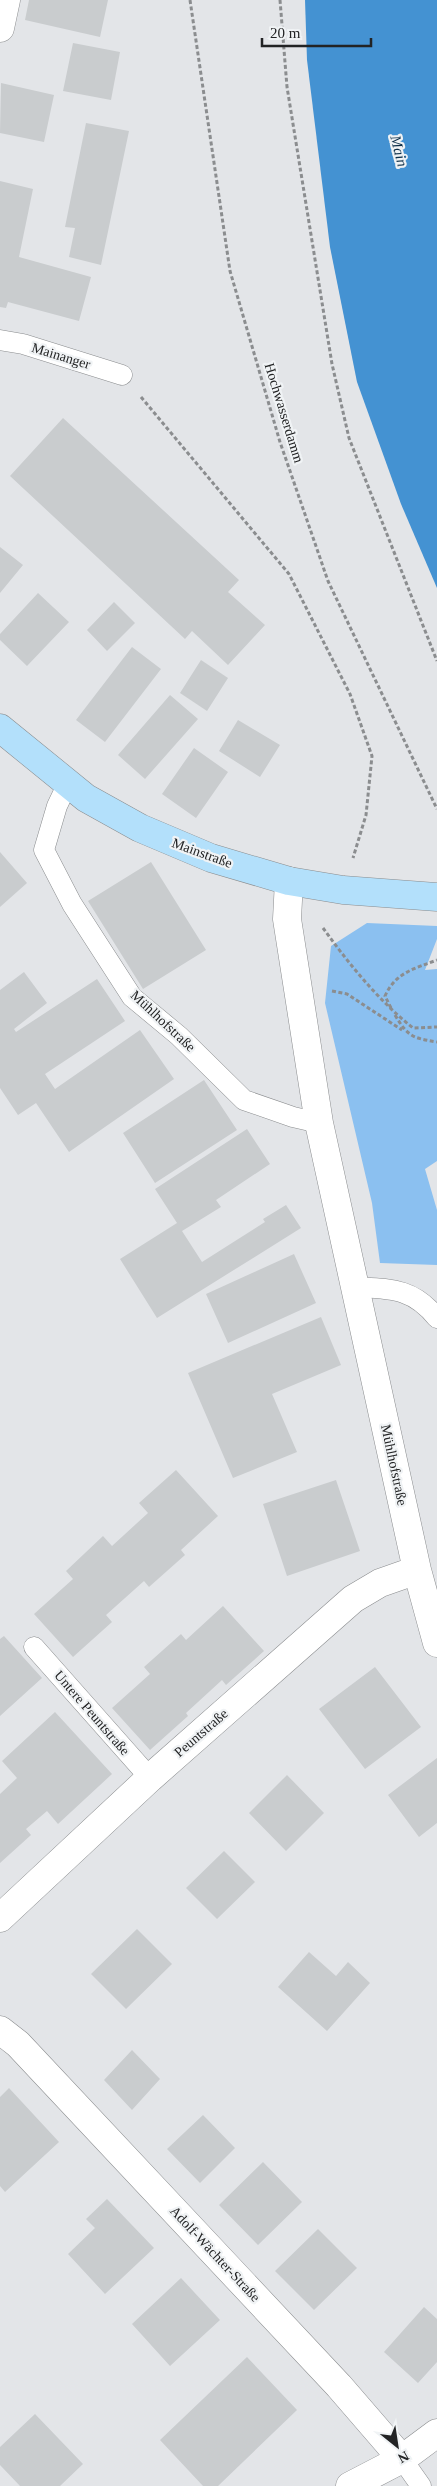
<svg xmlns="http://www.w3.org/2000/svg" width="437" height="2486" viewBox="0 0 437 2486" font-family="'Times New Roman',serif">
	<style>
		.green { fill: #8bc0f0 }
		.water { fill: #4492d2 }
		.building { fill: #c9ccce }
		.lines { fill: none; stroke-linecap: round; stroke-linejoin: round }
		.lane-casing { stroke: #8a8c8e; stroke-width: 21 }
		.street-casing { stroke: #8a8c8e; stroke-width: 29 }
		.secondary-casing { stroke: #8a8c8e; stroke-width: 29 }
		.path { stroke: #8b8d8f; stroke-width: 3; stroke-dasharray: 4 2.5; stroke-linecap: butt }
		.lane { stroke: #fff; stroke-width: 20 }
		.street { stroke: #fff; stroke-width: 28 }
		.secondary { stroke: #b3e0fb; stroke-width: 28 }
		.labels { text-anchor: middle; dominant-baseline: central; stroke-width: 4.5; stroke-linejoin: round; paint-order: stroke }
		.street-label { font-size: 14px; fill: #222324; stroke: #f0f3f5 }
		.water-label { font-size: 15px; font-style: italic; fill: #0c2e48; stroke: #f0f3f5 }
	</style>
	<rect width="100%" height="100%" fill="#e3e5e8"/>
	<path class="green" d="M 367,923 L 437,926 L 437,939 L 425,970 L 437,969 L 437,1161 L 425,1169 L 437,1210 L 437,1265 L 380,1263 L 372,1203 L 325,1003 L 331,946 Z"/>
	<path class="water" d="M 305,0 L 437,0 L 437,588 L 401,504 L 357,382 L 330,247 L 307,60 Z"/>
	<path class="building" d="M 29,0 L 108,0 L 100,37 L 25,20 Z
		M 73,43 L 120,52 L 111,100 L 63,91 Z
		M 1,83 L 54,95 L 44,142 L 0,133 Z
		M 86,123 L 129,131 L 101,265 L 69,257 L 75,228 L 65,227 Z
		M 0,181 L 33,189 L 19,257 L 91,277 L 79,321 L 8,302 L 6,308 L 0,307 Z
		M 63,418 L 239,580 L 228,592 L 265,625 L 228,665 L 192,631 L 185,639 L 10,476 Z
		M 0,547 L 23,565 L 0,593 Z
		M 38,593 L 69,622 L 27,666 L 0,640 L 0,634 Z
		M 114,602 L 135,623 L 107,651 L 87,630 Z
		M 132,647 L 161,669 L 105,742 L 76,720 Z
		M 201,660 L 228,678 L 207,711 L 180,693 Z
		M 170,695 L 198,719 L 145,779 L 118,755 Z
		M 238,720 L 280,745 L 260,777 L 219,751 Z
		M 194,748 L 228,772 L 196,818 L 162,794 Z
		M 0,852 L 27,883 L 0,907 Z
		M 151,862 L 206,950 L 143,989 L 88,901 Z
		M 24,972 L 47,1003 L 14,1029 L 16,1032 L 97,979 L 125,1021 L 45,1074 L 55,1089 L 140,1030 L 174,1079 L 69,1152 L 36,1103 L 18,1115 L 0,1088 L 0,990 Z
		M 204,1080 L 237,1130 L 155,1183 L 123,1133 Z
		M 247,1129 L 270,1164 L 216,1200 L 221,1207 L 182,1231 L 202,1262 L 265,1222 L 263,1219 L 286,1205 L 301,1228 L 157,1318 L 120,1259 L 177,1223 L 155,1189 Z
		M 294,1254 L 316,1303 L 228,1343 L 206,1294 Z
		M 321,1317 L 341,1365 L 272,1394 L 297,1452 L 233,1478 L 188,1373 Z
		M 176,1470 L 218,1516 L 181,1550 L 185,1555 L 149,1587 L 144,1581 L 106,1615 L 112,1622 L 73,1657 L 34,1614 L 73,1579 L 66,1571 L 103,1536 L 112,1546 L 148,1513 L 139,1503 Z
		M 336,1480 L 360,1551 L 287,1576 L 263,1504 Z
		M 223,1606 L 264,1651 L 226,1685 L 222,1680 L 186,1713 L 188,1716 L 150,1750 L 112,1708 L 150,1674 L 144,1667 L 181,1634 L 186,1640 Z
		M 4,1636 L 42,1678 L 0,1716 L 0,1639 Z
		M 375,1667 L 421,1727 L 365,1769 L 319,1709 Z
		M 55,1712 L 112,1774 L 58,1824 L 47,1811 L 26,1829 L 31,1835 L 0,1863 L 0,1794 L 17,1778 L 2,1761 Z
		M 437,1758 L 437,1823 L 419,1837 L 388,1795 Z
		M 287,1775 L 324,1813 L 286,1851 L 249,1813 Z
		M 224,1851 L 255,1882 L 217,1919 L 186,1888 Z
		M 137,1929 L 172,1964 L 126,2009 L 91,1974 Z
		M 309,1952 L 336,1976 L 348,1962 L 370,1983 L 327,2031 L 278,1987 Z
		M 132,2050 L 160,2079 L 132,2110 L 104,2080 Z
		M 9,2088 L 59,2142 L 5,2192 L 0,2186 L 0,2097 Z
		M 203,2115 L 235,2148 L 200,2183 L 167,2149 Z
		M 263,2162 L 302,2202 L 258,2245 L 219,2205 Z
		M 107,2199 L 154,2248 L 105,2294 L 68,2254 L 95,2228 L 86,2219 Z
		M 318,2229 L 357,2268 L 314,2310 L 275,2271 Z
		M 181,2278 L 220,2320 L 170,2366 L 132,2324 Z
		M 424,2307 L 437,2319 L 437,2362 L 418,2383 L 384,2352 Z
		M 247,2357 L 297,2410 L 218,2486 L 203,2486 L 160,2440 Z
		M 35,2414 L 83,2464 L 60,2486 L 20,2486 L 0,2465 L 0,2447 Z"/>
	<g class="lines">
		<defs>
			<path id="lane" d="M 0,340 L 23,344 L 122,375
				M 68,783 L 57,806 L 44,850 L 72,904 L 132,997 L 179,1036 L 244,1100 L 293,1117 L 319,1123
				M 356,1287 C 391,1289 413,1288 437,1318
				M 34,1647 L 150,1778
				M 402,2459 L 421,2486"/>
			<path id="street" d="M 0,28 L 6,0
				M 289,881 L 287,919 L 319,1123 L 417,1570 L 437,1643
				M 0,1918 L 150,1778 L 353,1599 L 380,1583 L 417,1570
				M 0,2030 L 18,2044 L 339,2386 L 402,2459
				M 350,2486 L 402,2459 L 437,2433"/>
			<path id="secondary" d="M 0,728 L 86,798 L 140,828 L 211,858 L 289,881 L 343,890 L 437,897"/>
		</defs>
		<use href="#lane" class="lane-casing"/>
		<use href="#street" class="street-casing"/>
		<use href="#secondary" class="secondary-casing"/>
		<path class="path" d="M 190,0 L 230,271 L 280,442 L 328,581 L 437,809
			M 280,0 L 287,87 L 332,364 L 349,438 L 437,661
			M 141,397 L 289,574 L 350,694 L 372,756 L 366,815 L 353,858
			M 323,928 C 349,964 378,1000 413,1028 L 437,1027
			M 332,991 L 347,994 L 402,1030
			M 391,1008 L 385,996 C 396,972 414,969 437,960
			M 395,1015 C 408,1037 413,1038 437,1042"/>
		<use href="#lane" class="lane"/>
		<use href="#street" class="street"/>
		<use href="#secondary" class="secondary"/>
	</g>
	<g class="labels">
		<g class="street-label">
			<text transform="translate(61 356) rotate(17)">Mainanger</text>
			<text transform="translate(284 413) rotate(73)">Hochwasserdamm</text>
			<text transform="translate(202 853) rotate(20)">Mainstraße</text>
			<text transform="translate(163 1021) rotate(43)">Mühlhofstraße</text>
			<text transform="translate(394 1465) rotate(78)">Mühlhofstraße</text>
			<text transform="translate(92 1713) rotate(49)">Untere Peuntstraße</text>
			<text transform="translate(201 1733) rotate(-41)">Peuntstraße</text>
			<text transform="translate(215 2254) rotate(47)">Adolf-Wächter-Straße</text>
		</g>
		<g class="water-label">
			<text transform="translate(399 151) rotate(76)">Main</text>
		</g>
	</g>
	<g transform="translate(397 2446) rotate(150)" stroke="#f0f3f5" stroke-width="4" paint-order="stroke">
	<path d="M0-4L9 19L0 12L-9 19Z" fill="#222324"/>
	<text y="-8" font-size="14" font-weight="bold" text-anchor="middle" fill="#222324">N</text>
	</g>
	<path d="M262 38v8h109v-8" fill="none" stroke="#222324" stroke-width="2.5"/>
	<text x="270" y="38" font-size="15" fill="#222324" stroke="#f0f3f5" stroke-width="4" paint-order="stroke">20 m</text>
</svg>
